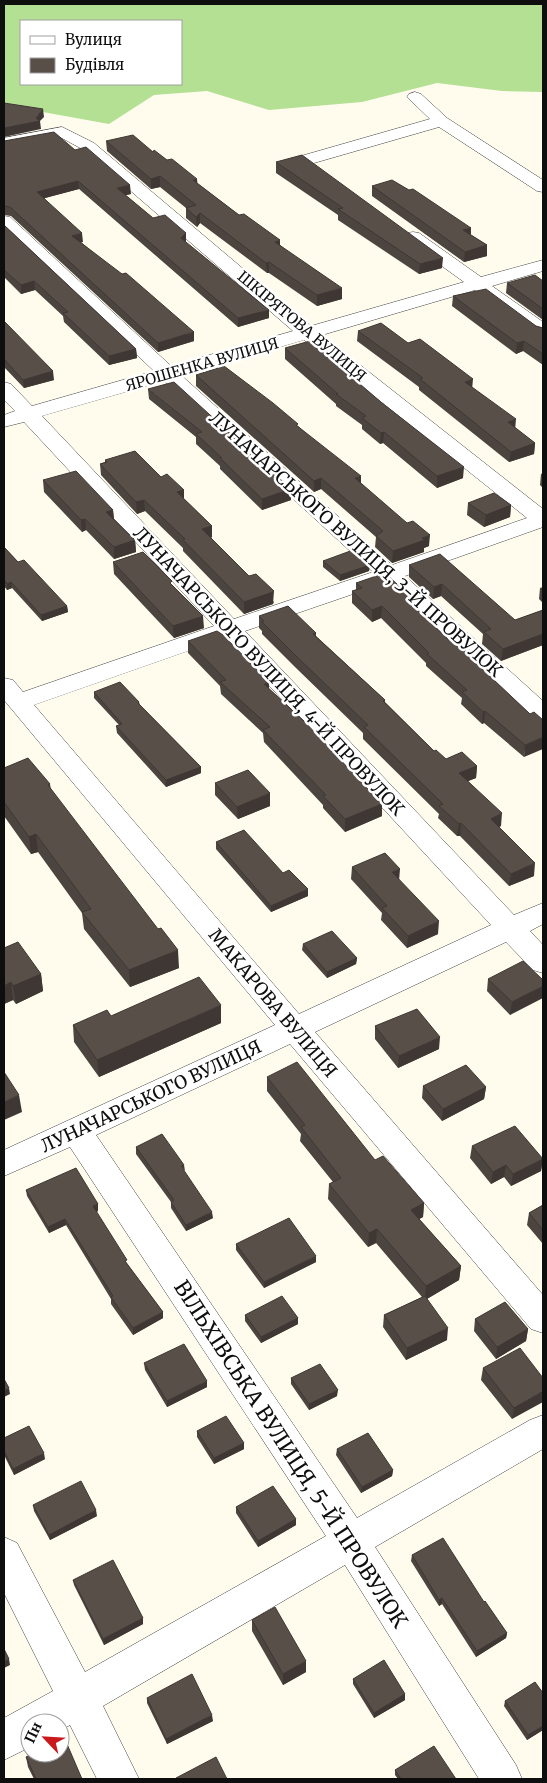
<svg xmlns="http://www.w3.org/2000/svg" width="547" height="1783" viewBox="0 0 547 1783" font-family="Merriweather,serif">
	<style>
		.forest { fill: #b3e092; fill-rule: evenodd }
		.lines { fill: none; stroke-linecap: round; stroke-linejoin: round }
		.minor-casing { stroke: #414141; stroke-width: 1 }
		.minor { fill: #fff; fill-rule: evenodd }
		.wall { fill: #4c443f }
		.shaded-wall { fill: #3e3733 }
		.building { fill: #584f49; stroke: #3e3733 }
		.labels { text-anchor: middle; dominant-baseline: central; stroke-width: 5; stroke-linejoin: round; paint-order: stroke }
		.far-street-label { font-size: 15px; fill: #0e0e0e; stroke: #fff }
		.street-label { font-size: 18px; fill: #0e0e0e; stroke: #fff }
		.near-street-label { font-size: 21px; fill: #0e0e0e; stroke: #fff }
	</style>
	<rect width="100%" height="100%" fill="#fffcee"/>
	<path class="forest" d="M 4,4 L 543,4 L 543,92 L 502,91 L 437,83 L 362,102 L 269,110 L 207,91 L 154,95 L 109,124 L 4,105 ZM 21,21 L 181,21 L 181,84 L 21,84 Z"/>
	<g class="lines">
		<defs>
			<path id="minor" d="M 415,92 L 421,94 L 447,118 L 543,180 L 543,192 L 537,191 L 439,127 L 307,165 L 301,164 L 299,160 L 301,156 L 430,119 L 407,97 L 409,94 Z
				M 62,127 L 94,143 L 311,326 L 464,282 L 407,241 L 404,237 L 407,233 L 413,232 L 419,233 L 481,277 L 543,260 L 543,271 L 492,286 L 543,322 L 543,337 L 536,335 L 475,290 L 322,335 L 543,509 L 543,527 L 405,576 L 543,701 L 543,722 L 534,720 L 385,583 L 245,631 L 514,915 L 543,903 L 543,924 L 530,931 L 543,945 L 543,973 L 533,970 L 506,942 L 315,1032 L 543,1295 L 543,1333 L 531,1329 L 290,1044 L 96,1135 L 357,1518 L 530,1420 L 543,1415 L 543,1449 L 375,1547 L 516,1765 L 522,1779 L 479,1779 L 345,1565 L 103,1706 L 139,1779 L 97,1779 L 70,1725 L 60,1731 L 60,1723 L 30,1723 L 30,1747 L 4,1760 L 4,1718 L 53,1691 L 4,1593 L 4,1537 L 17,1543 L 85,1672 L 326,1536 L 70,1147 L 4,1176 L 4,1150 L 275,1025 L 4,700 L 4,678 L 13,680 L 23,692 L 214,626 L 24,422 L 4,427 L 4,415 L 15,411 L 4,400 L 4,382 L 11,384 L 32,406 L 154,371 L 4,230 L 4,216 L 10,217 L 171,366 L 293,331 L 82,149 L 60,137 L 4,148 L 4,138 ZM 304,340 L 527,518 L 392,565 L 182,376 ZM 164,381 L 373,572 L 234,619 L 42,416 ZM 225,638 L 491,925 L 299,1014 L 34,705 Z"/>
		</defs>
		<use href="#minor" class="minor-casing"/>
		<use href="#minor" class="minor"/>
	</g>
	<path class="wall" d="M 4,141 L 131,194 L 125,195 L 153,218 L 186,241 L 185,242 L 269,318 L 238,327 L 79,189 L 44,198 L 83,242 L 81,242 L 194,341 L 158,352 L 11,216 L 4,215 Z
		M 106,141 L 153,152 L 198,184 L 239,215 L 280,245 L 342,299 L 317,306 L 269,273 L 267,273 L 200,223 L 197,227 L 186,218 L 186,208 L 160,187 L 151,189 L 107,151 Z
		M 276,162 L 442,268 L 419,274 L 338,220 L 338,215 L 276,173 Z
		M 372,186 L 471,228 L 471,235 L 487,245 L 487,256 L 464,262 L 372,196 Z
		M 4,225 L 136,349 L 137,358 L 109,365 L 64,322 L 63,316 L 35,290 L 21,294 L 4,277 Z
		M 543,281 L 543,320 L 506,293 L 507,283 Z
		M 453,296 L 536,326 L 543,328 L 543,365 L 523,351 L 516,354 L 452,306 Z
		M 4,321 L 54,380 L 24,388 L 4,367 Z
		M 358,331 L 408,343 L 472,387 L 515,428 L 535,443 L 534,454 L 509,462 L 419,390 L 419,387 L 357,341 Z
		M 285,348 L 463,478 L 437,488 L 383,443 L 380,444 L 362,429 L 362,425 L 336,406 L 336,404 L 285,359 Z
		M 196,375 L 298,426 L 429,546 L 424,548 L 424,552 L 392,563 L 375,547 L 376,537 L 321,489 L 314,492 L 196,386 Z
		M 148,389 L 291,500 L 262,510 L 220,469 L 220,466 L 196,444 L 196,437 L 149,399 Z
		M 105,460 L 161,477 L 184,490 L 184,499 L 212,526 L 212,537 L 211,538 L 274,602 L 273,604 L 244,614 L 183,551 L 183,548 L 145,511 L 137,514 L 101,475 L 100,464 L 105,462 Z
		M 543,473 L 543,488 L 540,485 L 541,474 Z
		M 43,480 L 113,510 L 114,519 L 135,540 L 136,552 L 114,559 L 86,530 L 82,532 L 44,492 Z
		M 468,503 L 511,505 L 510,517 L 484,527 L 467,515 Z
		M 4,547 L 18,562 L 67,606 L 68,612 L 42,621 L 12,588 L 7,590 L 4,586 Z
		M 323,561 L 370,565 L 369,571 L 340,581 L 323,567 Z
		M 113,562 L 172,585 L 204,628 L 174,638 L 114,574 Z
		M 409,565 L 515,620 L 543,610 L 543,645 L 501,661 L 482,644 L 483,634 L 441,596 L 433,599 L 409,577 Z
		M 356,583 L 410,596 L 410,602 L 453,644 L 481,668 L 530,714 L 524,757 L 484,723 L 482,724 L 461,704 L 462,698 L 426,666 L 426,663 L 381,618 L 372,622 L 352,603 L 352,591 L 356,590 Z
		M 543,587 L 543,603 L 539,599 L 540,588 Z
		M 259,616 L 316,633 L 316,636 L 385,700 L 385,702 L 434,751 L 446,759 L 477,766 L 476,778 L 468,781 L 501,826 L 499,827 L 534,876 L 509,886 L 460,836 L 457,836 L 438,818 L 439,814 L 363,739 L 363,733 L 295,667 L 262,634 L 262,631 L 259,628 Z
		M 188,641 L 269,689 L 382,804 L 382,816 L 345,832 L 323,808 L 323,805 L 264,742 L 263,733 L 221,694 L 220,686 L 188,653 Z
		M 94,692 L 139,702 L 140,705 L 201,767 L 201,773 L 166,787 L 117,733 L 116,726 L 119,725 L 94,698 Z
		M 4,768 L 50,784 L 51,790 L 179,968 L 130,987 L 84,929 L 82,913 L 38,852 L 31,854 L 4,816 Z
		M 215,783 L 270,806 L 238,819 L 215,795 Z
		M 216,842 L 283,873 L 308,896 L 271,912 L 216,849 Z
		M 352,867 L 399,880 L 438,934 L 407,948 L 381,920 L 382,913 L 351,879 Z
		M 303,944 L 357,958 L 356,964 L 327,978 L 302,950 Z
		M 4,948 L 41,974 L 43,991 L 16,1004 L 13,1000 L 4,1004 Z
		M 488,979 L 543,980 L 510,1015 L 487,991 Z
		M 111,1016 L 221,1023 L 99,1077 L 74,1042 L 73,1025 Z
		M 375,1026 L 439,1049 L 398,1068 L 375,1039 Z
		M 267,1077 L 375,1160 L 424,1203 L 423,1217 L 419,1219 L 461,1266 L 459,1280 L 427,1299 L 447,1340 L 406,1360 L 383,1327 L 384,1315 L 422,1297 L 376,1243 L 368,1247 L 328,1199 L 329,1184 L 333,1182 L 300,1141 L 301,1134 L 267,1091 Z
		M 423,1086 L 486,1087 L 484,1099 L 442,1121 L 422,1098 Z
		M 472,1146 L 543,1159 L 541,1171 L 511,1186 L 504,1177 L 491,1184 L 470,1158 Z
		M 136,1147 L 213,1218 L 186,1231 L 171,1208 L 171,1202 L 136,1154 Z
		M 26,1190 L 98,1204 L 98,1211 L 96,1212 L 127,1264 L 163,1312 L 163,1318 L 133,1335 L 111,1304 L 111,1299 L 66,1225 L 49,1233 L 27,1196 Z
		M 543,1205 L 543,1244 L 527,1225 L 529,1213 Z
		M 236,1244 L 316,1262 L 264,1288 L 236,1250 Z
		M 245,1315 L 298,1318 L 298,1324 L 261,1343 L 245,1321 Z
		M 475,1319 L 528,1329 L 526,1341 L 496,1359 L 474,1331 Z
		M 144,1363 L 207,1387 L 167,1407 L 145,1370 Z
		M 483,1368 L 543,1378 L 512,1419 L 481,1380 Z
		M 291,1378 L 337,1396 L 309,1410 L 291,1384 Z
		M 197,1431 L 244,1443 L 244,1449 L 214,1464 L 197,1437 Z
		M 4,1438 L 45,1459 L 14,1475 L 4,1455 Z
		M 337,1449 L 393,1470 L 392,1476 L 361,1493 L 336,1455 Z
		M 33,1505 L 97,1516 L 50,1540 L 34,1511 Z
		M 236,1507 L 296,1519 L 296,1525 L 258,1547 L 236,1513 Z
		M 412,1555 L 484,1602 L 507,1633 L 506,1638 L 476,1657 L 442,1604 L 439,1606 L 411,1561 Z
		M 73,1580 L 143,1624 L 104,1645 L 74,1585 Z
		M 252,1620 L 306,1672 L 283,1685 L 252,1631 Z
		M 353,1679 L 405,1694 L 405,1700 L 374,1718 L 353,1684 Z
		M 543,1693 L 543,1730 L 527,1740 L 504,1706 L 505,1701 Z
		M 147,1698 L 213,1721 L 167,1744 L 147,1703 Z
		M 26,1757 L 82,1779 L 34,1779 L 28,1767 Z
		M 395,1770 L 456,1779 L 398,1779 L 395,1775 Z"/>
	<path class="shaded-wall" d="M 43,109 L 44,117 L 40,121 L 41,129 L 4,137 L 4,128 L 36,118 Z
		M 160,176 L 160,187 L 151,189 L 151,179 Z
		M 197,179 L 198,189 L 193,180 Z
		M 78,181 L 79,189 L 38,200 L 37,192 Z
		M 130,185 L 131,194 L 118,197 L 117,188 Z
		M 200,213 L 200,223 L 197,227 L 196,217 Z
		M 471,228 L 470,238 L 463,230 Z
		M 82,233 L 83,242 L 73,244 L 72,236 Z
		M 186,233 L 186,241 L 181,247 L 181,238 Z
		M 280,240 L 280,251 L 275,242 Z
		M 487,245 L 487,256 L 464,262 L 465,252 Z
		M 443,258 L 442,268 L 419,274 L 420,264 Z
		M 269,262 L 269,273 L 267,273 L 266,263 Z
		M 34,281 L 35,290 L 21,294 L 21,285 Z
		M 342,288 L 342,299 L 317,306 L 317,295 Z
		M 269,310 L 269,318 L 238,327 L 238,318 Z
		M 194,332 L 194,341 L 158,352 L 158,343 Z
		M 524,341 L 523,351 L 516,354 L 517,343 Z
		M 136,349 L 137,358 L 109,365 L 109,356 Z
		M 53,371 L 54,380 L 24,388 L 23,380 Z
		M 473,379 L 472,390 L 465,382 Z
		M 516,419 L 515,430 L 508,422 Z
		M 384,432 L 383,443 L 380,444 L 381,433 Z
		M 535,443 L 534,454 L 509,462 L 511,452 Z
		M 464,467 L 463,478 L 437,488 L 437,476 Z
		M 361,476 L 361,488 L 355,478 Z
		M 321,478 L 321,489 L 314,492 L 314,481 Z
		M 291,489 L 291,500 L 262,510 L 262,499 Z
		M 184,490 L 184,502 L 177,492 Z
		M 144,500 L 145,511 L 137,514 L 136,502 Z
		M 511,505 L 510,517 L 484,527 L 486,515 Z
		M 113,510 L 114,521 L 106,512 Z
		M 85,519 L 86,530 L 82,532 L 81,520 Z
		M 212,526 L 212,537 L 203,541 L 202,529 Z
		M 430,535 L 429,546 L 424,548 L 424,552 L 392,563 L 393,551 L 422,538 Z
		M 135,540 L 136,552 L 114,559 L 114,547 Z
		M 370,565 L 369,571 L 340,581 L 340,575 Z
		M 11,582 L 12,588 L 7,590 L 7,584 Z
		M 442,584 L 441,596 L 433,599 L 434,587 Z
		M 274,591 L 273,604 L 244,614 L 244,602 Z
		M 410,596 L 409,608 L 405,598 Z
		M 67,606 L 68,612 L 42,621 L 41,615 Z
		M 382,606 L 381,618 L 372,622 L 372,610 Z
		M 203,616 L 204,628 L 174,638 L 173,626 Z
		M 543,634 L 543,645 L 501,661 L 503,649 Z
		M 269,682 L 269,694 L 264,684 Z
		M 485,711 L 484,723 L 482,724 L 483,712 Z
		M 543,737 L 543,749 L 524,757 L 525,745 Z
		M 477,766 L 476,778 L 458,785 L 459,773 Z
		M 201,767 L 201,773 L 166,787 L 166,780 Z
		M 270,793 L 270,806 L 238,819 L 237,807 Z
		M 382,804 L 382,816 L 345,832 L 345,819 Z
		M 502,813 L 501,826 L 489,831 L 491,819 Z
		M 461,823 L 460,836 L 457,836 L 459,824 Z
		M 36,834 L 38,852 L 31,854 L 29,837 Z
		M 535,863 L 534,876 L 509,886 L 511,874 Z
		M 400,869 L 399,881 L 392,872 Z
		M 308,889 L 308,896 L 271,912 L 271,906 Z
		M 439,921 L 438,934 L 407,948 L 408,936 Z
		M 178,950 L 179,968 L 130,987 L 129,970 Z
		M 357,958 L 356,964 L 327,978 L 327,972 Z
		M 41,974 L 43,991 L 16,1004 L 13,986 Z
		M 11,982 L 13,1000 L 4,1004 L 4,986 Z
		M 543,986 L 543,998 L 510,1015 L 512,1002 Z
		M 221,1005 L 221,1023 L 99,1077 L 97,1060 Z
		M 440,1037 L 439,1049 L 398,1068 L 399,1056 Z
		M 486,1087 L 484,1099 L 442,1121 L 443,1109 Z
		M 19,1095 L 22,1112 L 4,1120 L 4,1102 Z
		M 543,1159 L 541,1171 L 511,1186 L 513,1174 Z
		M 184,1165 L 185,1171 L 181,1166 Z
		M 506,1165 L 504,1177 L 491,1184 L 493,1172 Z
		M 424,1203 L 423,1217 L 410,1224 L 411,1210 Z
		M 98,1204 L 98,1211 L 94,1213 L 93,1206 Z
		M 212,1212 L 213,1218 L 186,1231 L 186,1225 Z
		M 65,1219 L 66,1225 L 49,1233 L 48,1227 Z
		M 377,1229 L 376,1243 L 368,1247 L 369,1233 Z
		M 316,1256 L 316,1262 L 264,1288 L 264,1282 Z
		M 461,1266 L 459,1280 L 425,1300 L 426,1286 Z
		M 163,1312 L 163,1318 L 133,1335 L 133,1328 Z
		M 298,1318 L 298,1324 L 261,1343 L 261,1337 Z
		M 448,1328 L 447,1340 L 406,1360 L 407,1348 Z
		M 528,1329 L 526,1341 L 496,1359 L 497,1347 Z
		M 207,1381 L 207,1387 L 167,1407 L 167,1401 Z
		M 9,1388 L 10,1394 L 4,1397 L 4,1391 Z
		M 338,1390 L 337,1396 L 309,1410 L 309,1404 Z
		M 543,1391 L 543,1402 L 512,1419 L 514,1408 Z
		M 244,1443 L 244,1449 L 214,1464 L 214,1458 Z
		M 44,1453 L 45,1459 L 14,1475 L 13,1469 Z
		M 393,1470 L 392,1476 L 361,1493 L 362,1487 Z
		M 96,1510 L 97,1516 L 50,1540 L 49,1535 Z
		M 296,1519 L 296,1525 L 258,1547 L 258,1541 Z
		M 442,1598 L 442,1604 L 439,1606 L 439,1600 Z
		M 143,1618 L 143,1624 L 104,1645 L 103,1639 Z
		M 507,1633 L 506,1638 L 476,1657 L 477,1651 Z
		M 9,1659 L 10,1665 L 4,1668 L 4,1662 Z
		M 306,1661 L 306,1672 L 283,1685 L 283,1674 Z
		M 405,1694 L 405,1700 L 374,1718 L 374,1713 Z
		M 212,1715 L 213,1721 L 167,1744 L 166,1739 Z
		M 543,1726 L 543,1730 L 527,1740 L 528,1735 Z"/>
	<path class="building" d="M 4,103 L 43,109 L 36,118 L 40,121 L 4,128 Z
		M 54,132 L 75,150 L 86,147 L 130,185 L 117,188 L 153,218 L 165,215 L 186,233 L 181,238 L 269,310 L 238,318 L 78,181 L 37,192 L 82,233 L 72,236 L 122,274 L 126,273 L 194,332 L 158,343 L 10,207 L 4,206 L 4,141 Z
		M 133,135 L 153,152 L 154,150 L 167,160 L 172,159 L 197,179 L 193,180 L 239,215 L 244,214 L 280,240 L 275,242 L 342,288 L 317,295 L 269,262 L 266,263 L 200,213 L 196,217 L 186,208 L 196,205 L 160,176 L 151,179 L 106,141 Z
		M 302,155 L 443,258 L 420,264 L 338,209 L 343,208 L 276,162 Z
		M 392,180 L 409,190 L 413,189 L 471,228 L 463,230 L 487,245 L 465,252 L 372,186 Z
		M 4,225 L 136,349 L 109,356 L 63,313 L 68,312 L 34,281 L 21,285 L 4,270 Z
		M 535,275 L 543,281 L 543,309 L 507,283 Z
		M 486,289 L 536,326 L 543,328 L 543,354 L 524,341 L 517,343 L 453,296 Z
		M 4,321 L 53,371 L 23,380 L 4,359 Z
		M 381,323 L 408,343 L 420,339 L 473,379 L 465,382 L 516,419 L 508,422 L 535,443 L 511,452 L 420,379 L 423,378 L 358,331 Z
		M 310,341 L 382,403 L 464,467 L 437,476 L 384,432 L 381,433 L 362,418 L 366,416 L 336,394 L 338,394 L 285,348 Z
		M 224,366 L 273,403 L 298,424 L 296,425 L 361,476 L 355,478 L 407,523 L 413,521 L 430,535 L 422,538 L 425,540 L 393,551 L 376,536 L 383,531 L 321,478 L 314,481 L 196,375 Z
		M 174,382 L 291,489 L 262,499 L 220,458 L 222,458 L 196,434 L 202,432 L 148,389 Z
		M 135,451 L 161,477 L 167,474 L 184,490 L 177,492 L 212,526 L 202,529 L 249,576 L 256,574 L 274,591 L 273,592 L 244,602 L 183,540 L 185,539 L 144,500 L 136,502 L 100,464 L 107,462 L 105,460 Z
		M 76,471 L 113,510 L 106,512 L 135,540 L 114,547 L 85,519 L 81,520 L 43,480 Z
		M 494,493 L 511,505 L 486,515 L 468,503 Z
		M 4,547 L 18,562 L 24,560 L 67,606 L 41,615 L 11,582 L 7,584 L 4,580 Z
		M 353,550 L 370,565 L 340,575 L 323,561 Z
		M 143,552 L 172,581 L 170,583 L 203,616 L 173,626 L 113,562 Z
		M 440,554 L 515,620 L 543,610 L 543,634 L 503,649 L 484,632 L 491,629 L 442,584 L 434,587 L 409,565 Z
		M 385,573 L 410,596 L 405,598 L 453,644 L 460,641 L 482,662 L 477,664 L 530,714 L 534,712 L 543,720 L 543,737 L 525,745 L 485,711 L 483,712 L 462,692 L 467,690 L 427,654 L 429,653 L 382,606 L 372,610 L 352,591 L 362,588 L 356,583 Z
		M 288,606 L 316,633 L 313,634 L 385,700 L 383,701 L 434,751 L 436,750 L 446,759 L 462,752 L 477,766 L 459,773 L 502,813 L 491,819 L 535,863 L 511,874 L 461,823 L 459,824 L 439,806 L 443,804 L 364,727 L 368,725 L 295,655 L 262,622 L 264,621 L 259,616 Z
		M 217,631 L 223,635 L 269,682 L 264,684 L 303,720 L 382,804 L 345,819 L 323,796 L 326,795 L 263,730 L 270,727 L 220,682 L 226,680 L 188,641 Z
		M 120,682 L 139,702 L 138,703 L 201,767 L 166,780 L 116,726 L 122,724 L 94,692 Z
		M 28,758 L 50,784 L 48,785 L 158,929 L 161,928 L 178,950 L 129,970 L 82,912 L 91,909 L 36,834 L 29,837 L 4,802 L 4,768 Z
		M 248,770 L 270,793 L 237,807 L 215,783 Z
		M 244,830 L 283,873 L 289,870 L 308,889 L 271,906 L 216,842 Z
		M 385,853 L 400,869 L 392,872 L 439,921 L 408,936 L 382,908 L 387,906 L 352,867 Z
		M 332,931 L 357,958 L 327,972 L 303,944 Z
		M 18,942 L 41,974 L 13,986 L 11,982 L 4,986 L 4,948 Z
		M 523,961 L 543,980 L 543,986 L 512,1002 L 488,979 Z
		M 199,977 L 221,1005 L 97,1060 L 73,1025 L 107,1010 L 111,1016 Z
		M 417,1009 L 440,1037 L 399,1056 L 375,1026 Z
		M 297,1062 L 375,1160 L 383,1156 L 424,1203 L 411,1210 L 461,1266 L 426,1286 L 377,1229 L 369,1233 L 329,1184 L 341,1178 L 301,1127 L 305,1125 L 267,1077 Z
		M 466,1065 L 486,1087 L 443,1109 L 423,1086 Z
		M 4,1072 L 19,1095 L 4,1102 Z
		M 515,1126 L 543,1159 L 513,1174 L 506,1165 L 493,1172 L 472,1146 Z
		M 162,1134 L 184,1165 L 181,1166 L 212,1212 L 186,1225 L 171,1202 L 174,1200 L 136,1147 Z
		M 76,1168 L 98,1204 L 93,1206 L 127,1260 L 125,1261 L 163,1312 L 133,1328 L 111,1297 L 113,1296 L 65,1219 L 48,1227 L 26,1190 Z
		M 543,1205 L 543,1230 L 529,1213 Z
		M 289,1218 L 316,1256 L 264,1282 L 236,1244 Z
		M 282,1296 L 298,1318 L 261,1337 L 245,1315 Z
		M 425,1296 L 448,1328 L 407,1348 L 384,1315 Z
		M 505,1302 L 528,1329 L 497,1347 L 475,1319 Z
		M 184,1344 L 207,1381 L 167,1401 L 144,1363 Z
		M 520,1348 L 543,1378 L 543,1391 L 514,1408 L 483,1368 Z
		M 320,1364 L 338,1390 L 309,1404 L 291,1378 Z
		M 4,1379 L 9,1388 L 4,1391 Z
		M 226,1416 L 244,1443 L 214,1458 L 197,1431 Z
		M 29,1426 L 44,1453 L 13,1469 L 4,1451 L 4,1438 Z
		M 368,1433 L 393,1470 L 362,1487 L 337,1449 Z
		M 81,1481 L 96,1510 L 49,1535 L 33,1505 Z
		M 273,1486 L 296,1519 L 258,1541 L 236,1507 Z
		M 443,1538 L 484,1602 L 485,1601 L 507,1633 L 477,1651 L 442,1598 L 439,1600 L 412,1555 Z
		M 113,1560 L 143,1618 L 103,1639 L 73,1580 Z
		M 275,1607 L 306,1661 L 283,1674 L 252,1620 Z
		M 4,1649 L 9,1659 L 4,1662 Z
		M 384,1660 L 405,1694 L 374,1713 L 353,1679 Z
		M 192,1674 L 212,1715 L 166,1739 L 147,1698 Z
		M 535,1682 L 543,1693 L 543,1726 L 528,1735 L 505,1701 Z
		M 64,1737 L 82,1779 L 36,1779 L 26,1757 L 33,1753 L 60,1753 L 60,1739 Z
		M 434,1746 L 456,1779 L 401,1779 L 395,1770 Z
		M 216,1757 L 227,1779 L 176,1779 L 176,1778 Z"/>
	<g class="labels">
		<g class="far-street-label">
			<text transform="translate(302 326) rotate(40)">ШКІРЯТОВА ВУЛИЦЯ</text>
			<text transform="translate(202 364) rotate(-16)">ЯРОШЕНКА ВУЛИЦЯ</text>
		</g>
		<g class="street-label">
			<text transform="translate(356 544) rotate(42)">ЛУНАЧАРСЬКОГО ВУЛИЦЯ, 3-Й ПРОВУЛОК</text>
			<text transform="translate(269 671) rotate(47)">ЛУНАЧАРСЬКОГО ВУЛИЦЯ, 4-Й ПРОВУЛОК</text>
			<text transform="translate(273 1003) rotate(50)">МАКАРОВА ВУЛИЦЯ</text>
			<text transform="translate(151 1096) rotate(-25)">ЛУНАЧАРСЬКОГО ВУЛИЦЯ</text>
		</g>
		<g class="near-street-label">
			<text transform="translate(291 1454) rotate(57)">ВІЛЬХІВСЬКА ВУЛИЦЯ, 5-Й ПРОВУЛОК</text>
		</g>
	</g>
	<rect width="547" height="1783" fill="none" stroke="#0e0e0e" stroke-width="10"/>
	<rect x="20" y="20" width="162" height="65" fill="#ffffff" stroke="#9f9f9f"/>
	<rect x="30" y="36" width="25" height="8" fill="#ffffff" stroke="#9f9f9f"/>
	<text x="65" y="45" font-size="15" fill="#0e0e0e">Вулиця</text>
	<rect x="30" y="58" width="25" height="15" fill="#584f49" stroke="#9f9f9f"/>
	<text x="65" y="70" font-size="15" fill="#0e0e0e">Будівля</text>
	<g transform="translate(45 1738) rotate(295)"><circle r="24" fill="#ffffff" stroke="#9f9f9f"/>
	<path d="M0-4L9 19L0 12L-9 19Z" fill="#cb181d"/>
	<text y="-8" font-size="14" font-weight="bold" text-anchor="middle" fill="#0e0e0e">Пн</text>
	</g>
</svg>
